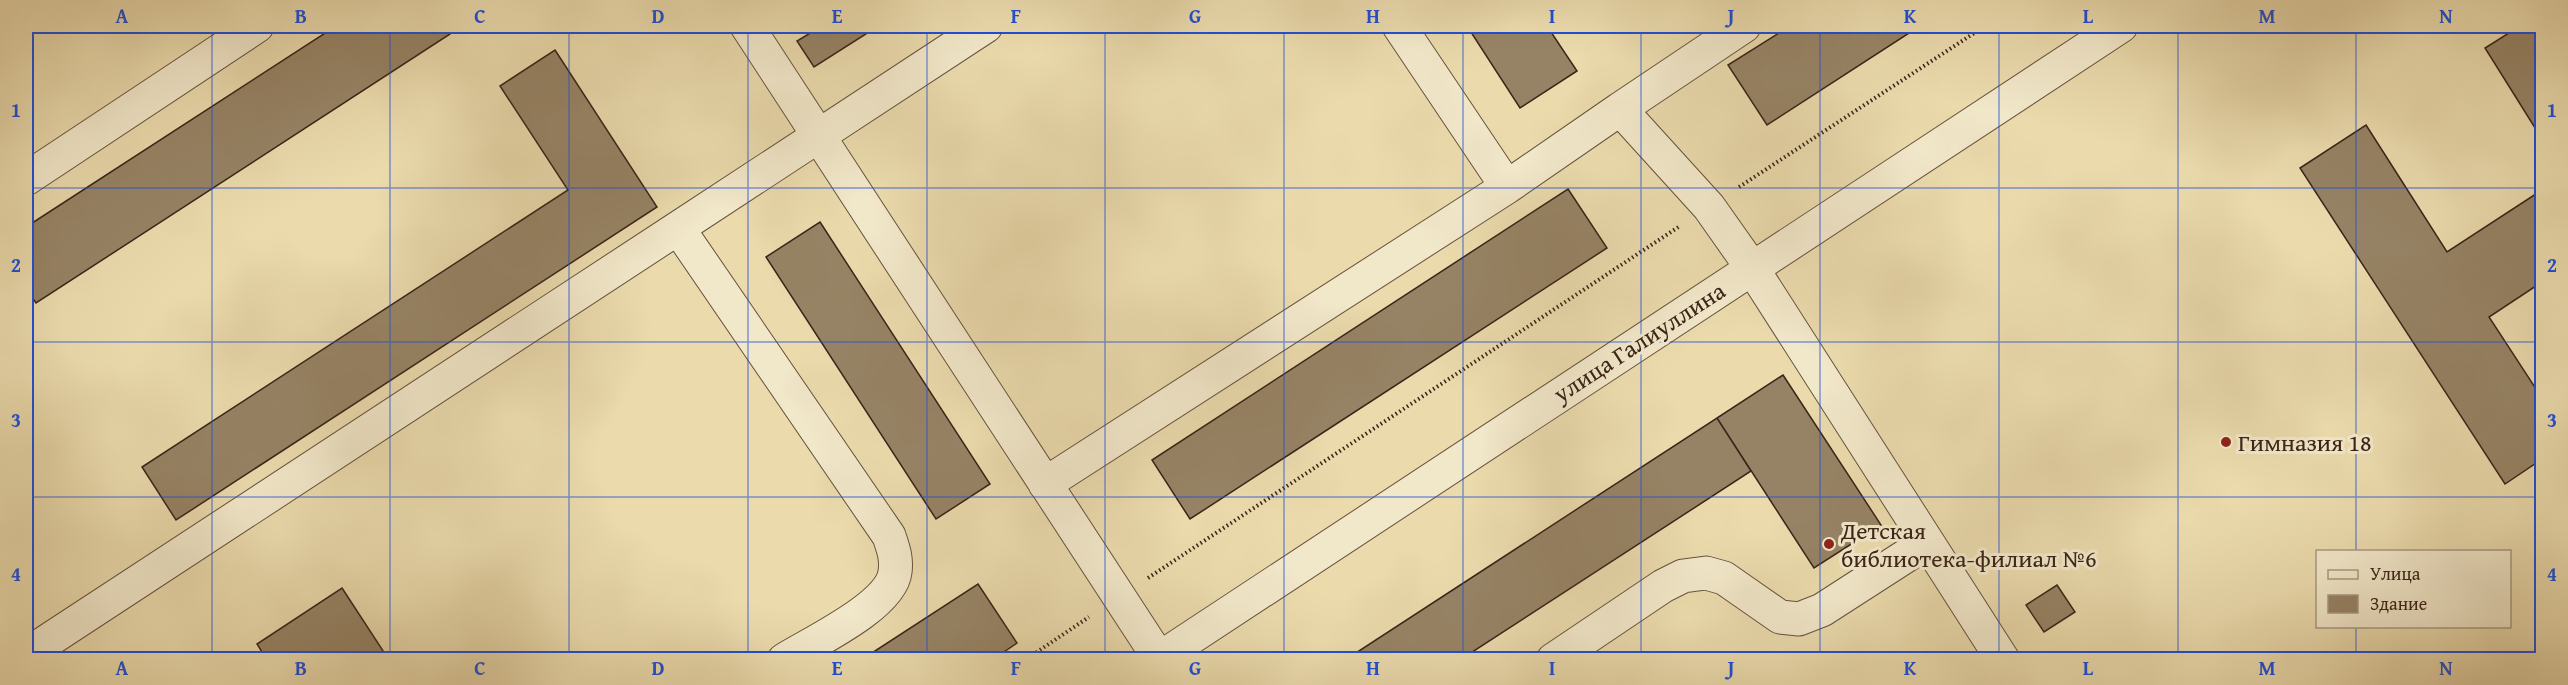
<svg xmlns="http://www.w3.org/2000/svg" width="2568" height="685" viewBox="0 0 2568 685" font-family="'Gentium Book Plus',serif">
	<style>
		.building { fill: #968365; stroke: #3a2418; stroke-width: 1.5 }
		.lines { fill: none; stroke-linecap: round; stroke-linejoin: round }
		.minor-casing { stroke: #66523d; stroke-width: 35 }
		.path { stroke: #3a2418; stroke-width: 4; stroke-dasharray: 1.5 3; stroke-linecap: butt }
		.minor { stroke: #f1e7c9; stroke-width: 33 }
		.grid { fill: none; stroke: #1d4ed8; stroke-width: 1.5; stroke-opacity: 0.55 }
		.poi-dot { fill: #8f2418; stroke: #f1e7c9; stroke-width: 2 }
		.labels { text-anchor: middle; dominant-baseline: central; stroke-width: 6; stroke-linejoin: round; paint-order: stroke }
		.street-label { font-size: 24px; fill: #3a2418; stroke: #f1e7c9 }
		.poi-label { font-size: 24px; fill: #3a2418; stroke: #f1e7c9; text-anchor: start }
		.neatline { fill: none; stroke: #1d4ed8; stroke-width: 2 }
		.grid-label { font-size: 20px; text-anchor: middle; font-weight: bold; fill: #1d4ed8 }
	</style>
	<rect width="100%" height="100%" fill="#eadaac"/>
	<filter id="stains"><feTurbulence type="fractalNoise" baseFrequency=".00333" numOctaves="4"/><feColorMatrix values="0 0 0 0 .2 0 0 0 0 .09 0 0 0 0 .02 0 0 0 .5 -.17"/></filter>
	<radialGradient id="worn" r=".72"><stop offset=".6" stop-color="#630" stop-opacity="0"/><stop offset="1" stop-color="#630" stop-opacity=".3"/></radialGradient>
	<path class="building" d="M 336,26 L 444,26 L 450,34 L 36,303 L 26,288 L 26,227 Z
		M 822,26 L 865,26 L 869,32 L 814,67 L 797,41 Z
		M 1467,26 L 1547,26 L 1577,71 L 1520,108 Z
		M 1790,26 L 1920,26 L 1767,125 L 1728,65 Z
		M 2520,26 L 2542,26 L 2542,139 L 2485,48 Z
		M 555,50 L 657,207 L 176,520 L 142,467 L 568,190 L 500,86 Z
		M 2366,125 L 2447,252 L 2542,190 L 2542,282 L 2489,317 L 2542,398 L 2542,459 L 2505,484 L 2300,168 Z
		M 1568,189 L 1607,248 L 1190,519 L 1152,460 Z
		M 820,222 L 990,484 L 936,519 L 766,257 Z
		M 1783,375 L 1881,525 L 1814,568 L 1717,418 Z
		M 1717,418 L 1751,471 L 1460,660 L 1345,660 Z
		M 978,584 L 1017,643 L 992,660 L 861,660 Z
		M 2057,585 L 2075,612 L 2044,632 L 2026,605 Z
		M 342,588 L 389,660 L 267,660 L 257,644 Z"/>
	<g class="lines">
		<defs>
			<path id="minor" d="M 747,26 L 1159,658
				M 1399,26 L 1507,187
				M 1620,109 L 1744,26
				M 26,179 L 257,26
				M 1045,484 L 1507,187 L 1620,109 L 1709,207 L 1752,268 L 2003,660
				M 26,655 L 678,228
				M 784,660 C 813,642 891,606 895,572 C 897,558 893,548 889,536 L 678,228 L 986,26
				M 1157,660 L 2121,26
				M 1553,660 L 1663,586 L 1683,576 L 1706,573 L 1724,578 L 1780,617 L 1799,619 L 1822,610 L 1926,543"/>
		</defs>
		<use href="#minor" class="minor-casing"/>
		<path class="path" d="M 1739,187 L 1985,26
			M 1148,578 L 1680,226
			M 1025,660 L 1089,617"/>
		<use href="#minor" class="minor"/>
	</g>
	<path class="grid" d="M 212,26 L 212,660M 390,26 L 390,660M 569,26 L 569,660M 748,26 L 748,660M 927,26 L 927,660M 1105,26 L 1105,660M 1284,26 L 1284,660M 1463,26 L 1463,660M 1641,26 L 1641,660M 1820,26 L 1820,660M 1999,26 L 1999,660M 2178,26 L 2178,660M 2356,26 L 2356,552M 26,188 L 2542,188M 26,342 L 2542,342M 26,497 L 2542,497M 2356,626 L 2356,660"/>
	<g class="poi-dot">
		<circle cx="2226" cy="442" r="6"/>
		<circle cx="1829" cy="544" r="6"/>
	</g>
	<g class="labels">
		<g class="street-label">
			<text transform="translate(1639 342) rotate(-33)">улица Галиуллина</text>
		</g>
		<g class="poi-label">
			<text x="2238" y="442">Гимназия 18</text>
			<text x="1841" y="530">Детская<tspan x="1841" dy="28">библиотека-филиал №6</tspan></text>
		</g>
	</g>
	<rect width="2568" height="685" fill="none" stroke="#eadaac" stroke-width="66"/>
	<rect x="2316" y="550" width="195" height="78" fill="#f1e7c9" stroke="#a89982" stroke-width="1.5"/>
	<rect x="2328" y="570" width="30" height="9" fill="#f1e7c9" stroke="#a89982" stroke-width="1.5"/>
	<text x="2370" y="580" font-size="18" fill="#3a2418">Улица</text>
	<rect x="2328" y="595" width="30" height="18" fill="#968365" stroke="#a89982" stroke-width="1.5"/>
	<text x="2370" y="610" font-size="18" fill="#3a2418">Здание</text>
	<rect x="33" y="33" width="2502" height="619" class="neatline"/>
	<g class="grid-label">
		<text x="122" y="23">A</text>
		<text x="301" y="23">B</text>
		<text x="480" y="23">C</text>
		<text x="658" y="23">D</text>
		<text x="837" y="23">E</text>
		<text x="1016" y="23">F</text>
		<text x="1195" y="23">G</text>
		<text x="1373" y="23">H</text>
		<text x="1552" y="23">I</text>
		<text x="1731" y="23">J</text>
		<text x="1910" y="23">K</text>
		<text x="2088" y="23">L</text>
		<text x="2267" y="23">M</text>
		<text x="2446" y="23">N</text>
		<text x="16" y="117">1</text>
		<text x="2552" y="117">1</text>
		<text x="16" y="272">2</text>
		<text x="2552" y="272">2</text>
		<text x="16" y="427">3</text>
		<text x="2552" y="427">3</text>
		<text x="16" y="581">4</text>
		<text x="2552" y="581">4</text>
		<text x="122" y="675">A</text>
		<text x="301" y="675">B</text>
		<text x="480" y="675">C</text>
		<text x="658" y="675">D</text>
		<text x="837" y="675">E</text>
		<text x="1016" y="675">F</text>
		<text x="1195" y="675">G</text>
		<text x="1373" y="675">H</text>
		<text x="1552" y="675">I</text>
		<text x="1731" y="675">J</text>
		<text x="1910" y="675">K</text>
		<text x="2088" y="675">L</text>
		<text x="2267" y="675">M</text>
		<text x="2446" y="675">N</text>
	</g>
	<rect width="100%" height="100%" filter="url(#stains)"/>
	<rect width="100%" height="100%" fill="url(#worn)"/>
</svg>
